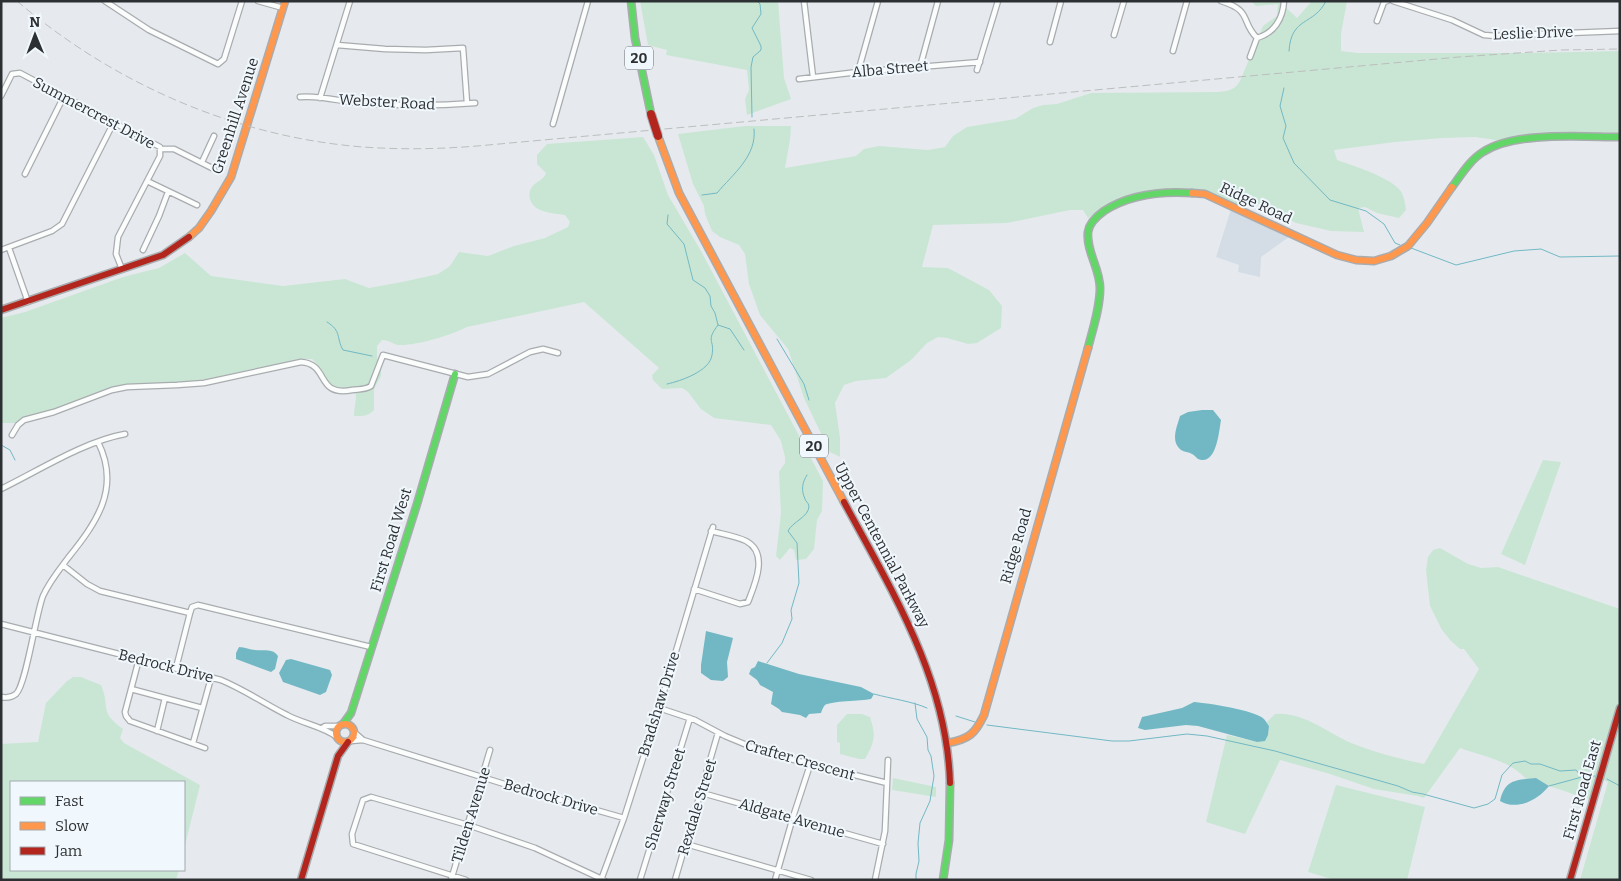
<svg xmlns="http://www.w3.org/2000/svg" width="1621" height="881" viewBox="0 0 1621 881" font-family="Bitter,serif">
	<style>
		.built { fill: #d4dde6 }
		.green { fill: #c9e6d4 }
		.water { fill: #72b8c4 }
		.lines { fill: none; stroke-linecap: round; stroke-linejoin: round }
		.stream { stroke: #72b8c4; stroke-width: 1 }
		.street-casing { stroke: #a9acaf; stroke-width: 7 }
		.fast-casing { stroke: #a9acaf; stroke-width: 9 }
		.slow-casing { stroke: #a9acaf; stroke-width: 9 }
		.jam-casing { stroke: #a9acaf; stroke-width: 9 }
		.street { stroke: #fbfcfc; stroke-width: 4.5 }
		.fast { stroke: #63d668; stroke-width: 6 }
		.slow { stroke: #ff974d; stroke-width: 6 }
		.jam { stroke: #b3261e; stroke-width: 6 }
		.rail { stroke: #bcbdbe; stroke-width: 1; stroke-dasharray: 8 4; stroke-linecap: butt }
		.jam-bridge-casing { stroke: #a9acaf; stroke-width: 10; stroke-linecap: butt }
		.jam-bridge { stroke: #b3261e; stroke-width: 8 }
		.labels { text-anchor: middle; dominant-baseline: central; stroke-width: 4; stroke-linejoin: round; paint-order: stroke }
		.shield { fill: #f0f8fe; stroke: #686c70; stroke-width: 1 }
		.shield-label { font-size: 14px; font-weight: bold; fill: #2d3033 }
		.street-label { font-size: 15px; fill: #2d3033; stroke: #f0f8fe }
	</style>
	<rect width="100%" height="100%" fill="#e6eaee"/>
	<path class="built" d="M 1231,209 L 1289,237 L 1261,257 L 1260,277 L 1238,272 L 1239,265 L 1216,257 Z"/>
	<path class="green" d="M 640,1 L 778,1 L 784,78 L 791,99 L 747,115 L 745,99 L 749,90 L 747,70 L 666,55 L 667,50 L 648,45 Z
		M 1251,1 L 1279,1 L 1297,18 L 1312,1 L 1347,1 L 1341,34 L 1341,51 L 1358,53 L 1525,53 L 1620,51 L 1620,136 L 1509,142 L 1475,137 L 1442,138 L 1395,142 L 1334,150 L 1337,160 C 1354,166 1386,176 1398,188 C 1404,194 1405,202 1406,210 L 1399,218 L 1377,213 L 1365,207 L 1358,208 L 1364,232 L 1331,231 L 1296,223 L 1257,203 L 1238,206 L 1202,191 L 1148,192 L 1118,199 L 1088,218 L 1083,210 L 1070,210 L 1007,223 L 933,225 L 922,267 L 948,268 L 989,290 L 1002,306 L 1001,328 L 977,343 L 968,344 L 947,338 L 938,337 L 927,343 L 911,360 L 886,378 L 856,381 L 844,385 L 835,403 L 840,438 L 840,457 L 830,452 L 804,398 L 788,349 L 760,315 L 749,284 L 745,254 L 739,245 L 720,237 L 712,231 L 705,214 L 704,206 L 693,184 L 678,134 L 745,126 L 791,126 L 790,140 L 785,168 L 856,156 L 864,149 L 879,146 L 928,150 L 945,147 L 953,136 L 967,127 L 1015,119 L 1033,108 L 1043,105 L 1057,104 L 1091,93 L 1218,92 C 1228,91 1235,90 1240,81 L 1263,26 L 1277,16 L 1278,4 L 1256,6 Z
		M 643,137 L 654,155 L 668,195 L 701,251 L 823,481 L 822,511 L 817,520 L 814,549 L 806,559 L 796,560 L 794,550 L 790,548 L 780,560 L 776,556 L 781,513 L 779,472 L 785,463 L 785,457 L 781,441 L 771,425 L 714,418 L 701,409 L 688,392 L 682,388 L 662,389 L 653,380 L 652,375 L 659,368 L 584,302 L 467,327 C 451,335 419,345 401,345 C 395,346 390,340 382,340 L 377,346 L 377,357 L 381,370 L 381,376 L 374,389 L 374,410 C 367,417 363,416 354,416 C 354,408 356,402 356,394 C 347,390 332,388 326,380 C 321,372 319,365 312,359 L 297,359 L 274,366 L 158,388 L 127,389 L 105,393 L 18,423 L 1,423 L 1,318 L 25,312 L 123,277 L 159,268 L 185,253 L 211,276 L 283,286 L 345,279 L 369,288 L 402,282 L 438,274 L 450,266 L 459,252 L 488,256 L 514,246 L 545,238 L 568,227 L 570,222 L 565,215 C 553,213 534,213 530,199 C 529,196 529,190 532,187 C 536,181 543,181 546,173 L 537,164 L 537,155 L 547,144 Z
		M 1543,460 L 1561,462 L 1525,565 L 1501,554 Z
		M 1440,548 L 1468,564 L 1481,568 L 1498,567 L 1620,609 L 1620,880 L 1580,880 L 1608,782 L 1604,780 L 1594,801 L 1549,786 L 1536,778 L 1526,779 C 1511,761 1482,756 1460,748 L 1424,798 L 1418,796 L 1374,789 L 1330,774 L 1280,760 L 1245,834 L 1206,822 L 1227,735 L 1257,742 L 1268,735 L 1269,726 L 1266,723 L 1275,714 C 1304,711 1328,734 1354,744 C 1377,753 1400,759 1424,764 L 1479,669 L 1464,649 L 1460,649 L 1451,641 L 1442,630 L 1430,606 L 1426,570 L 1428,557 L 1433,550 Z
		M 73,677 L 81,677 L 101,685 C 111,709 98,710 123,729 L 120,738 L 124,743 L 200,785 L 184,849 L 184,782 L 11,782 L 11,870 L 179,870 L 176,880 L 1,880 L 1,744 L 38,742 L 46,703 L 67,681 Z
		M 847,714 L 862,714 L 870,717 C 876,735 875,742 865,759 L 859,759 L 840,754 L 840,743 L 837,742 L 837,725 Z
		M 893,778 L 936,787 L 936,797 L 892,790 Z
		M 1336,785 L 1425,807 L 1407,880 L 1335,880 L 1308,872 Z"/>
	<path class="water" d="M 1202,410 L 1213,410 L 1221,420 C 1219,431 1217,461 1202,460 C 1197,460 1196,456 1192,454 C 1189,452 1184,452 1181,450 C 1170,441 1177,427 1180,416 L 1188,412 Z
		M 706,631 L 733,638 L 727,662 L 728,677 L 723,681 L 711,680 L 701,673 L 701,665 Z
		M 239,647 C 245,647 250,650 255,650 C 264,651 273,648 278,656 L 275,669 L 271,672 L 236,659 L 236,653 Z
		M 291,659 L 330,670 L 332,675 L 326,692 L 320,695 L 283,682 L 279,673 L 286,660 Z
		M 758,661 L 799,674 L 861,687 L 874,694 L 871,699 C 861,701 831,701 825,705 C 823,707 822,710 821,713 L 809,714 L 806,718 L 800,715 L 782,712 L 779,709 L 771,704 L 773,692 L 760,685 L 757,680 L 749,674 L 751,669 L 755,667 Z
		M 1194,702 C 1207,703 1255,710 1264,719 C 1266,721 1267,724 1269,726 L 1268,735 L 1265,741 L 1257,742 L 1198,726 L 1186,725 L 1145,730 L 1138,728 L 1142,717 L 1182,708 Z
		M 1536,778 L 1549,786 C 1538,800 1517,811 1500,801 C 1505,779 1516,780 1536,778 Z"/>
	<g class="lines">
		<path class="stream" d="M 1289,51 C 1291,16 1314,26 1326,1
			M 1284,88 L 1280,106 L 1286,126 L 1283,138 L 1294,163 L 1330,200 L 1366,211 L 1384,224 L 1395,243 L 1400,245
			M 752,117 L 751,67 L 753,57 L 761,50 L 761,46 L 752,28 L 761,14 L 760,4 L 757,1
			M 702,195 L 717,193 C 733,174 757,156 754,129
			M 668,215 L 667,224 L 684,244 L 693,280 L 705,288 L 710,296 L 711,306 L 715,313 L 718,325 L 730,329 L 744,350
			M 1411,248 L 1456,265 L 1514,251 L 1541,249 L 1560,257 L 1620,256
			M 327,322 C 342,331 336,338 343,350 L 372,356
			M 777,339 L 804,384 L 809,400
			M 667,384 C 681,381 710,371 712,355 C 715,339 705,342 718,325
			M 1,445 L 10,450 L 15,460
			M 767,663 L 782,643 L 792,619 L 791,610 L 799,583 L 797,543 L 788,531 C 792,522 809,517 809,506 C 808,502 806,502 805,499 C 801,490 802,483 807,475
			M 874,694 C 892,699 911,701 927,708
			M 915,703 L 917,719 L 927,737 L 928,750 L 931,756 L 934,776 L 930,801 L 920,823 L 918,843 L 919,861 L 916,874 L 916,880
			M 956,716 L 975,722
			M 987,725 L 1112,741 L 1129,741 L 1187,734 L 1207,736 L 1275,751 L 1398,786 L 1412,792 L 1423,794 L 1474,808 L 1488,804 L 1495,799 L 1502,775 L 1513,763 L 1525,761 L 1531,764 L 1540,764 L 1560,771 L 1576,770 L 1582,777
			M 1607,779 L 1620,786
			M 1549,786 L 1582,777 L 1595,776"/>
		<defs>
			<path id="street" d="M 105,1 L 149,30 L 218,64 L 224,59 L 242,1
				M 258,1 L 283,8
				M 804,1 L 813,77
				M 1221,1 C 1253,11 1240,21 1257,38
				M 1393,1 L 1452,20 L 1484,35 L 1496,36 L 1620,31
				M 1377,21 L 1384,2 L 1387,1
				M 1114,35 L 1124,1
				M 1050,42 L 1061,1
				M 337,45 L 385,49 L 426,50 L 463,48 L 467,103
				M 1173,51 L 1187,1
				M 1250,57 L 1257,38 C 1274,33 1283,19 1284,1
				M 920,67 L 938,1
				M 977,70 L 998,1
				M 858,72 L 878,1
				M 799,79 L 858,72 L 980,62
				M 1,96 L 12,74 L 20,73 L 160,147 L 160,156 L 118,237 L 116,254 L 122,269
				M 300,97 C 319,95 339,101 358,103 C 397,106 436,106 475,103
				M 320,98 L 350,1
				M 553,124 L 588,1
				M 161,149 L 174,149 L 214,169
				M 202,162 L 214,136
				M 25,174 L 64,96
				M 147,181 L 197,205
				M 9,248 L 28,302
				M 1,250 L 52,231 L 62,224 L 114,122
				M 143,250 L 159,216 L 168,192
				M 12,435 L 18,425 L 24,420 L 54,412 L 112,390 L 127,387 L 177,385 L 204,383 L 301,362 C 330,364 315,397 352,390 C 359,389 365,390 371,386 L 383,355 L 468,377 L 488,374 L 530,352 L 543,349 L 558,353
				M 1,489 C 38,471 85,441 125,434
				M 63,565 L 87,584 L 100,591 L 190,613
				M 694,589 L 740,604 L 748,602 C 755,584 769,553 746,541 C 736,536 722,534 711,531
				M 1,624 L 221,680 C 245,690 265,704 287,715 C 304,724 322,726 337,737
				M 139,659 L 125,712 L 126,716 L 130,721 L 205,748
				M 176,668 L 190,613 L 192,607 L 198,605 L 371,647
				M 131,689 L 202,708
				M 1,697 C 6,698 11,698 16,694 C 26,685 36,613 43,596 C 49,582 59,570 68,558 C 97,522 121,488 98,442
				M 659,708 L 695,720 L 725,736 L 766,753 L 887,783
				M 322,728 L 325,726 L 340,726
				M 157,731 L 165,698
				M 355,733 L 363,740
				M 351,741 L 363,740 L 501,783 L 624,818
				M 193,743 L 211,678
				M 702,793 L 883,844
				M 686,844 L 811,880
				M 451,880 L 490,750
				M 466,880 L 353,844 L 352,834 L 363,800 L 371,797 L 468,825 L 535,848 L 604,880
				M 601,880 L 624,818 L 659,708 L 713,527
				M 640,880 L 690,718
				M 675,880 L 718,733
				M 775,880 L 793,817 L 810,765
				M 875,880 L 885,831 L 888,760"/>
			<path id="fast" d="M 631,1 L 635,38 L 651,114
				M 1452,187 C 1461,175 1470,160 1483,152 C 1515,131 1582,137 1620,137
				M 1088,348 C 1093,328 1100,308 1100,288 C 1100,269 1086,251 1088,232 C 1089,223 1097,216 1104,211 C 1130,194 1161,191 1192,193
				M 343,724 L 351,713 L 417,504 L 455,374
				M 943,880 L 949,840 L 950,783"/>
			<path id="slow" d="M 658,136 L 679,193 L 844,502
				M 1192,193 L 1205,194 L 1337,255 L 1356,260 L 1374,261 L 1391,256 L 1408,246 L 1427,223 L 1452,187
				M 189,237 L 199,228 L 211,211 L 231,177 L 285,1
				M336 733a9 9 0 1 1 18 0a9 9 0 1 1-18 0Z
				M 948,743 C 969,739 975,734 984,715 L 1088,348"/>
			<path id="jam" d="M 1,310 L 163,255 L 189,237
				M 844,502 C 892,591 947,679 950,783
				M 301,880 L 338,756 L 348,742
				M 1570,880 L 1620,708"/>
		</defs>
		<use href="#street" class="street-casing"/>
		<use href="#fast" class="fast-casing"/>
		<use href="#slow" class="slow-casing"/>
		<use href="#jam" class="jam-casing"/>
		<use href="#street" class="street"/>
		<use href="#fast" class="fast"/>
		<use href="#slow" class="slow"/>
		<use href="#jam" class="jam"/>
		<path class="rail" d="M 17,1 C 114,84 236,137 363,147 C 405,150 446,149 488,145 L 1459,57 L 1561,50 L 1620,49"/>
		<defs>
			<path id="jam-bridge" d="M 651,114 L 658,136"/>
		</defs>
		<use href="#jam-bridge" class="jam-bridge-casing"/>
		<use href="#jam-bridge" class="jam-bridge"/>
	</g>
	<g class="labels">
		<g class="shield">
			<rect x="625" y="46.5" width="28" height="23" rx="4"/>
			<rect x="800" y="434.5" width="28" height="23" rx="4"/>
		</g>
		<g class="shield-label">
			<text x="639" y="58">20</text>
			<text x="814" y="446">20</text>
		</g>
		<g class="street-label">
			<text transform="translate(1533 33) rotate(-2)">Leslie Drive</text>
			<text transform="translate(890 69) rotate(-5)">Alba Street</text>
			<text transform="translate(387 102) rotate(3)">Webster Road</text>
			<text transform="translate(94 113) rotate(28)">Summercrest Drive</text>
			<text transform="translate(235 116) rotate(-72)">Greenhill Avenue</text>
			<text transform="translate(1256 203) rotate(25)">Ridge Road</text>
			<text transform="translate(391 540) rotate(-73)">First Road West</text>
			<text transform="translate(882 545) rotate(62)">Upper Centennial Parkway</text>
			<text transform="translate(1016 546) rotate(-74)">Ridge Road</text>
			<text transform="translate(166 666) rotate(14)">Bedrock Drive</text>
			<text transform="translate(659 704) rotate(-73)">Bradshaw Drive</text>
			<text transform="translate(800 760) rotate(16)">Crafter Crescent</text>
			<text transform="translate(1582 790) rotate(-74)">First Road East</text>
			<text transform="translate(551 797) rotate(16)">Bedrock Drive</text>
			<text transform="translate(665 799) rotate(-73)">Sherway Street</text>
			<text transform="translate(697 807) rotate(-73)">Rexdale Street</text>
			<text transform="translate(471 815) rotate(-73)">Tilden Avenue</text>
			<text transform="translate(792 818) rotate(16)">Aldgate Avenue</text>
		</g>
	</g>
	<rect width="1621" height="881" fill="none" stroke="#2d3033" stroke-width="5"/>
	<rect x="10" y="781" width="175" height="90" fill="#f0f8fe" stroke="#a2a8ad"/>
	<rect x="20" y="797" width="25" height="8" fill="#63d668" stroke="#a2a8ad"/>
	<text x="55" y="806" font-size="15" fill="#2d3033">Fast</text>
	<rect x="20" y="822" width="25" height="8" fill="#ff974d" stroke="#a2a8ad"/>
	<text x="55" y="831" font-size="15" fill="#2d3033">Slow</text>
	<rect x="20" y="847" width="25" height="8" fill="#b3261e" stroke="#a2a8ad"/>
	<text x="55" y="856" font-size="15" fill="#2d3033">Jam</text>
	<g transform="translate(35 35) rotate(359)" stroke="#f0f8fe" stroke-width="4" paint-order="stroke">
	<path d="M0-4L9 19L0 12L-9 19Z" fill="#2d3033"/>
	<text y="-8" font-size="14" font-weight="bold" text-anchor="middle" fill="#2d3033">N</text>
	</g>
</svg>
